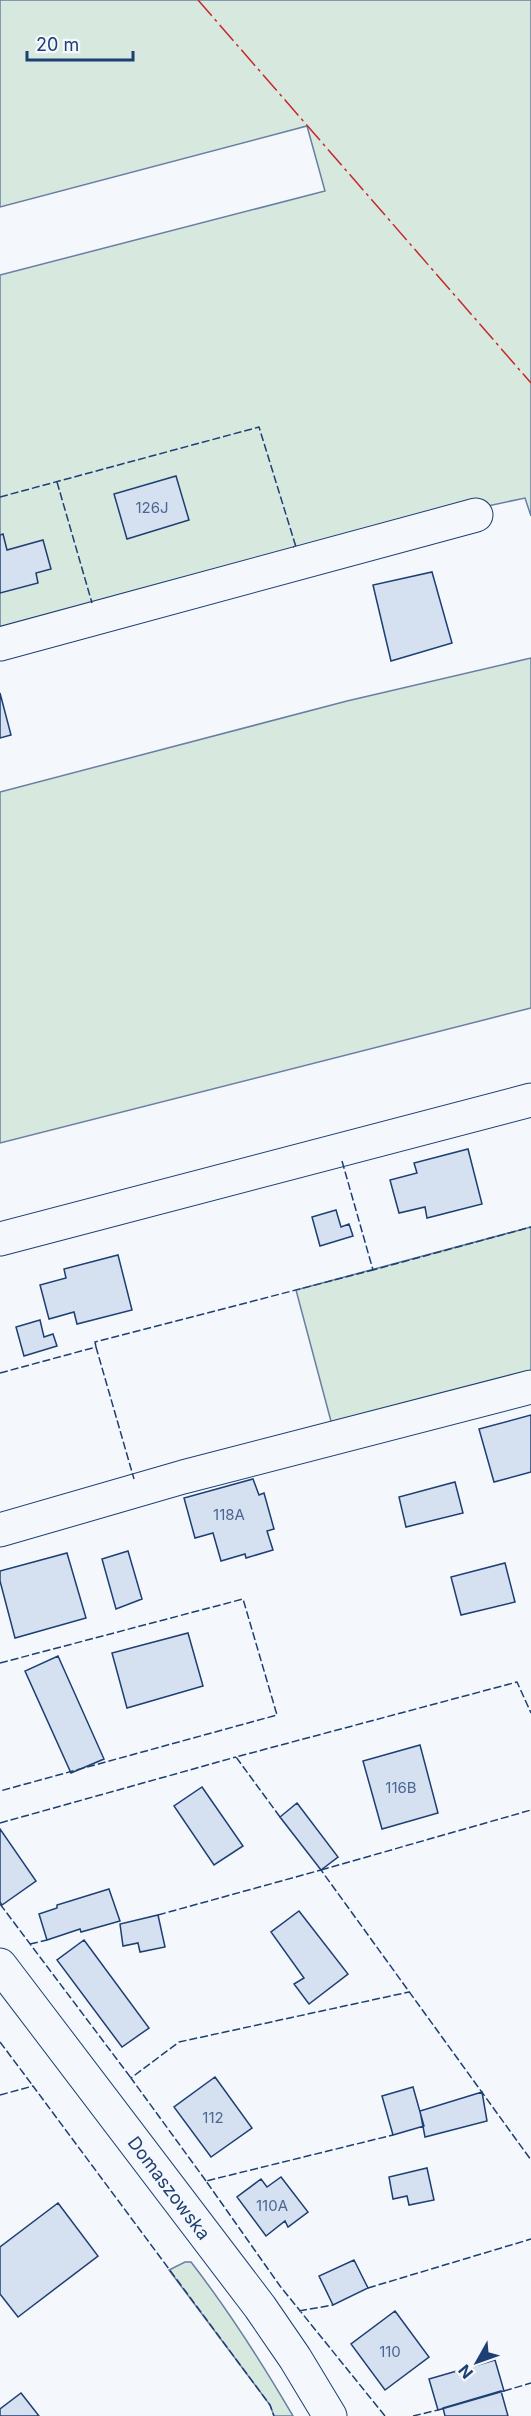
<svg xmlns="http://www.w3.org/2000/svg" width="531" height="2416" viewBox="0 0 531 2416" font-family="Inter,sans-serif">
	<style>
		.green { fill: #d7e8df; stroke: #687fa3; stroke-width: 1.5 }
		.building { fill: #d5e0f0; stroke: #1d3f73; stroke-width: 1.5 }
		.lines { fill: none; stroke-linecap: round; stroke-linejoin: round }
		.minor-casing { stroke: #1d3f73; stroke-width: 35 }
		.minor { stroke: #f4f7fb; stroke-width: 33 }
		.fence { stroke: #1d3f73; stroke-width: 1.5; stroke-dasharray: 8 3; stroke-linecap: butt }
		.power { stroke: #c62828; stroke-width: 1.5; stroke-dasharray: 21 4.5 3 4.5; stroke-linecap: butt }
		.labels { text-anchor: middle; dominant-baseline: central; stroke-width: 4.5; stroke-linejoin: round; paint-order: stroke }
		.number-label { font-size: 15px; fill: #4b6792 }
		.street-label { font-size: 18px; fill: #1d3f73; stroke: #f4f7fb }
	</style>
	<rect width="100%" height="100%" fill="#f4f7fb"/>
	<path class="green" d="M 0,0 L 531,0 L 531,516 L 525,498 L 296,547 L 0,628 L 0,275 L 325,191 L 307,126 L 0,207 Z
		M 531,658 L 531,1008 L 0,1143 L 0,792 L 347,701 Z
		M 531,1227 L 531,1373 L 332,1425 L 296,1290 Z
		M 185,2262 L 191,2262 C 229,2311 262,2363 293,2416 L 274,2416 L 270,2405 L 169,2270 Z"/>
	<path class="building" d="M 176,476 L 189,520 L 127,539 L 114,494 Z
		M 3,534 L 7,550 L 43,540 L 51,569 L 36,573 L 38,583 L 0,593 L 0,535 Z
		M 432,572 L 452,643 L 391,661 L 373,585 Z
		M 0,693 L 11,735 L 0,738 Z
		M 468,1149 L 482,1204 L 427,1218 L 425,1207 L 399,1213 L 390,1180 L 417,1173 L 414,1163 Z
		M 336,1210 L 341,1227 L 349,1224 L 353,1236 L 320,1246 L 312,1217 Z
		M 118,1255 L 132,1310 L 77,1324 L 74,1312 L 49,1319 L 40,1285 L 66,1278 L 64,1269 Z
		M 40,1320 L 44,1337 L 53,1334 L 57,1346 L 24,1356 L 16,1327 Z
		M 531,1415 L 531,1472 L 494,1482 L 479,1429 Z
		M 253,1479 L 259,1495 L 264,1493 L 274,1529 L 267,1531 L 273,1550 L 246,1558 L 245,1554 L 221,1561 L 213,1533 L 195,1538 L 184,1498 Z
		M 455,1482 L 463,1513 L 406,1527 L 399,1497 Z
		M 128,1551 L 142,1599 L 116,1609 L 102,1559 Z
		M 67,1553 L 86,1618 L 15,1638 L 0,1581 L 0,1571 Z
		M 505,1563 L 515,1602 L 461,1615 L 451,1577 Z
		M 188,1633 L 203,1686 L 127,1708 L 112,1653 Z
		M 58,1656 L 104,1759 L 71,1773 L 25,1671 Z
		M 420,1745 L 438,1813 L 382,1829 L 363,1761 Z
		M 202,1787 L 243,1846 L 214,1865 L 174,1806 Z
		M 297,1803 L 338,1857 L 321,1870 L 280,1817 Z
		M 0,1829 L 36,1881 L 2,1905 L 0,1902 Z
		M 109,1889 L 120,1921 L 81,1932 L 80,1929 L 47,1940 L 39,1914 L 57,1908 L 57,1905 Z
		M 299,1911 L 348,1974 L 309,2004 L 294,1984 L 304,1978 L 271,1932 Z
		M 158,1915 L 165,1947 L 140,1952 L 138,1943 L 123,1946 L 120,1924 Z
		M 84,1940 L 149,2028 L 122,2047 L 57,1960 Z
		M 215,2077 L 252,2128 L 211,2157 L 174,2107 Z
		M 413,2087 L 424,2126 L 393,2135 L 382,2096 Z
		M 482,2092 L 487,2121 L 425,2137 L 420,2111 Z
		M 427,2168 L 434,2200 L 409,2205 L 407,2196 L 393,2199 L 389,2177 Z
		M 281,2177 L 308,2212 L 288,2227 L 285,2221 L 266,2236 L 237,2197 L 261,2179 L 267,2187 Z
		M 58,2203 L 98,2256 L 18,2317 L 0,2294 L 0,2247 Z
		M 354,2260 L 368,2288 L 333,2305 L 319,2276 Z
		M 395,2311 L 429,2357 L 385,2390 L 351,2344 Z
		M 495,2360 L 504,2391 L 438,2410 L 429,2379 Z
		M 501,2391 L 508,2416 L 445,2416 L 443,2408 Z
		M 21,2393 L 39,2416 L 0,2416 L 0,2409 Z"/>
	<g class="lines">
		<defs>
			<path id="minor" d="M 0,644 L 476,515
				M 0,1239 L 531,1100
				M 0,1530 L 183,1477 L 531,1387
				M 0,1965 L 260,2307 L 295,2358 L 330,2416"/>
		</defs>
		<use href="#minor" class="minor-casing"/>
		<use href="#minor" class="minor"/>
		<path class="fence" d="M 57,482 L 92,603
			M 0,497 L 259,427 L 296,547 L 293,547
			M 342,1161 L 373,1270 L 531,1227
			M 96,1347 L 95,1342 L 373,1270
			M 0,1373 L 96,1347 L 134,1479
			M 0,1663 L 243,1599 L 277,1715 L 0,1791
			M 280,1817 L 236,1757 L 517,1682 L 531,1713
			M 0,1823 L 236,1757
			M 321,1870 L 531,1810
			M 0,1904 L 131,2078
			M 158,1915 L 321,1870 L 531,2160
			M 30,1944 L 47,1940
			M 0,2042 L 33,2086
			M 0,2095 L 33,2086 L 270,2405 L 274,2416
			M 206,2181 L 131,2078 L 179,2042 L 409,1992
			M 368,2288 L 531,2239
			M 299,2311 L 333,2305
			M 504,2391 L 531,2383
			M 385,2416 L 280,2286 L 206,2181 L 393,2135
			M 413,2416 L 438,2410"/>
		<path class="power" d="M 198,0 L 531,383"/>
	</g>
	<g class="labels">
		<g class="number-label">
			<text x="152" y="507">126J</text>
			<text x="229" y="1514">118A</text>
			<text x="401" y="1787">116B</text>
			<text x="213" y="2117">112</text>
			<text x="272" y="2205">110A</text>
			<text x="390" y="2351">110</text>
		</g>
		<g class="street-label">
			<text transform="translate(169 2188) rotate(53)">Domaszowska</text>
		</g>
	</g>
	<g transform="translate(477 2362) rotate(230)" stroke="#f4f7fb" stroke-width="4.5" paint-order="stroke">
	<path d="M0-4.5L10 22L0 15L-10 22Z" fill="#1d3f73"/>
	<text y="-9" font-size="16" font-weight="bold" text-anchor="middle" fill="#1d3f73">N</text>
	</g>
	<path d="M27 51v9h106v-9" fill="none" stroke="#1d3f73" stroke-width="3"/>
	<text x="36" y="51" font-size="18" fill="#1d3f73" stroke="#f4f7fb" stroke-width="4.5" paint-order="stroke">20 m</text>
</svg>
